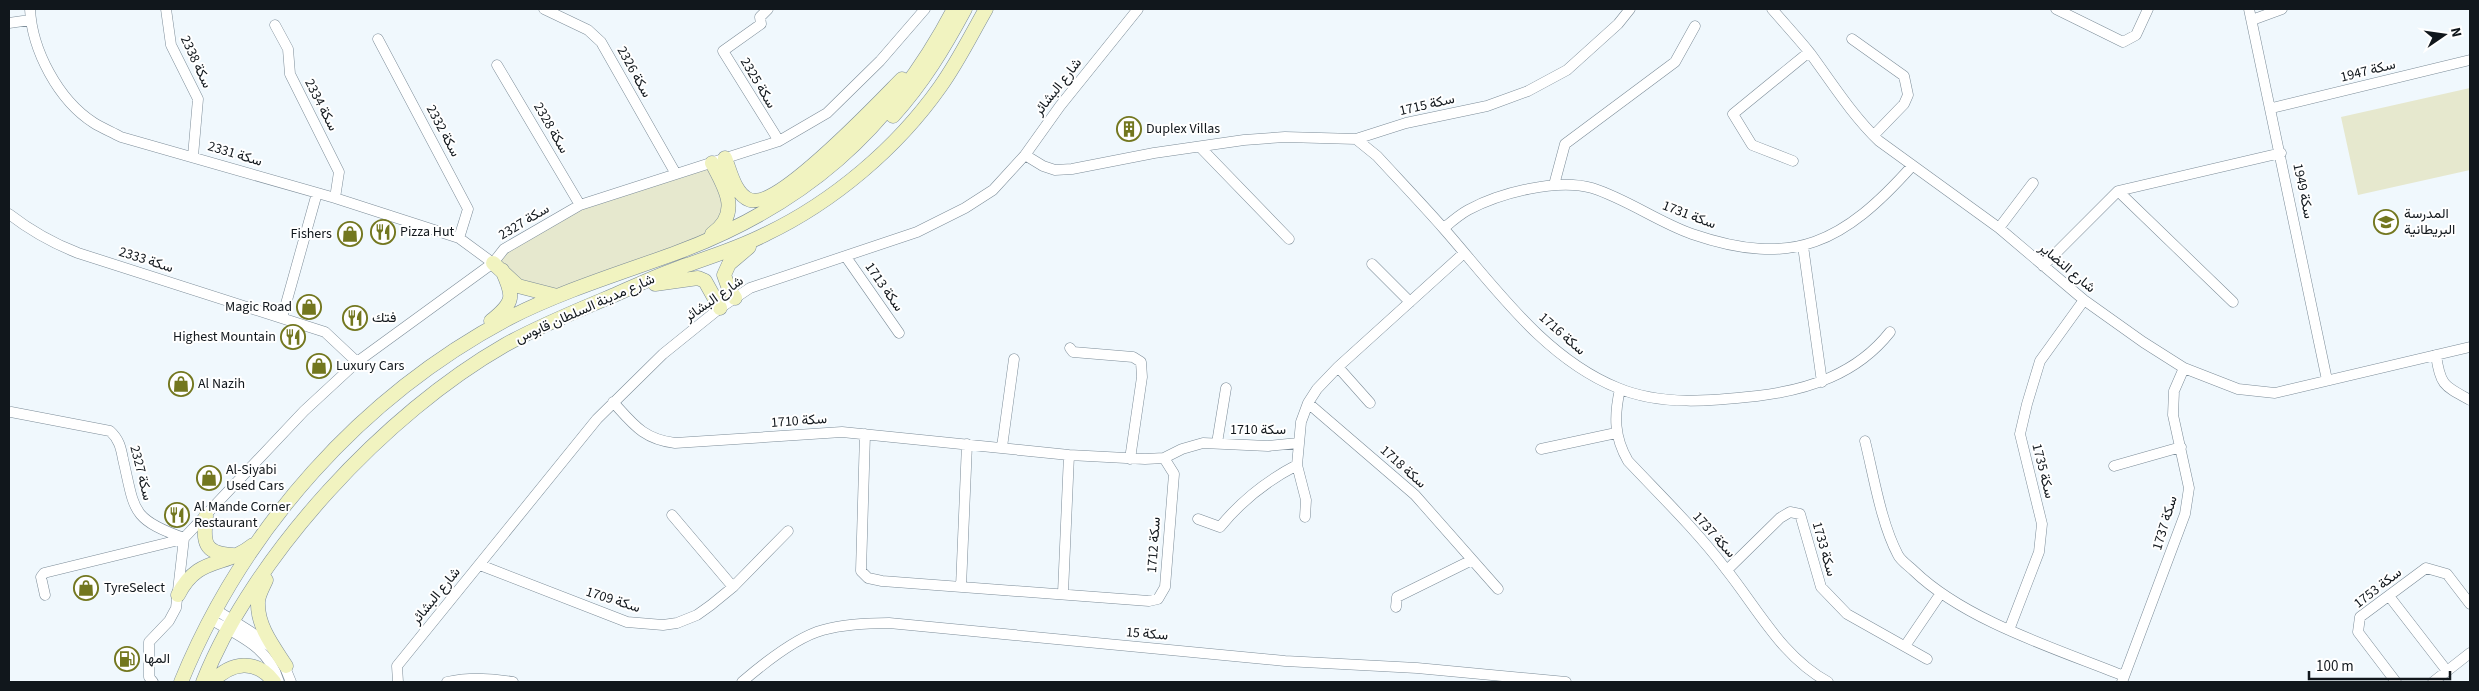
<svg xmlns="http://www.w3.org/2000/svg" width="2479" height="691" viewBox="0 0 2479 691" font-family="'Source Sans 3',Vazirmatn,sans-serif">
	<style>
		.green { fill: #e6e8ce }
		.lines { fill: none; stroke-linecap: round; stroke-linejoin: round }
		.minor-casing { stroke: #7c8c98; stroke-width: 11 }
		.secondary-casing { stroke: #7c8c98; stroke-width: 15 }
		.minor { stroke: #fff; stroke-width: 10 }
		.secondary { stroke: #f1f3c0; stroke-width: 14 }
		.labels { text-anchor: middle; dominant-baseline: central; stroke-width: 4; stroke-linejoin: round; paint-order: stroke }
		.street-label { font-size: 14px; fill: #11171c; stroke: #fff }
		.poi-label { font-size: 14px; fill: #11171c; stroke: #fff; text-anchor: start }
	</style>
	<rect width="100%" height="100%" fill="#f0f8fd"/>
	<path class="green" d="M 2470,88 L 2470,170 L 2358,195 L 2341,117 Z
		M 711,164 L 728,213 L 711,233 L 557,294 L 528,289 L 494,262 L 505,250 L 580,206 Z"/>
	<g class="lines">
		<defs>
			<path id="minor" d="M 30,9 C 32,50 58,100 94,123 C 102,128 112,132 121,137 L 335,198 L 459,238 L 493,263
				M 166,9 L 171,45 L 198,99 L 193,156
				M 544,9 L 588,30 L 601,42 L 676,174
				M 768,9 L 760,17 L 761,24 L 723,51 L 779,141
				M 1772,9 C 1784,23 1798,38 1810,53 C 1832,83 1852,115 1879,141 L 1999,228 L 2084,300 L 2143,342 L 2184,368 L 2238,389 L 2275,393 L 2470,347
				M 2056,9 L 2123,42 L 2136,35 L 2148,9
				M 2249,9 L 2327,380
				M 2252,20 L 2282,9
				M 9,23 L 30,20
				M 275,25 L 288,49 L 290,74 L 339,172 L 335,198
				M 378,39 L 468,209 L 459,238
				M 1852,39 L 1904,76 L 1908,95 L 1904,104 L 1874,135
				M 497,65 L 580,205
				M 2272,108 L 2470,60
				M 1356,139 L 1377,156 C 1399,180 1422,204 1444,229 C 1495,287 1544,358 1618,388 C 1661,406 1712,401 1757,396 C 1808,390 1857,374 1890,332
				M 1200,147 L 1289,239
				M 1025,155 L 1043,166 L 1055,170 L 1072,169 L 1154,153 L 1244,140 L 1285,137 L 1356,139 L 1406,123 L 1487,106 L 1528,91 L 1567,70 L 1618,24 L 1630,9
				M 1793,161 L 1752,145 L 1733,114 L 1809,52
				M 1554,185 L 1565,144 L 1675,62 L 1695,26
				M 2118,191 L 2233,302
				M 9,214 C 31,231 52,243 78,253 L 325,332 L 357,362
				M 1444,228 C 1451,222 1459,215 1468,210 C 1500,193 1557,178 1592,188 C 1627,199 1658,222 1692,234 C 1794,269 1844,242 1912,166
				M 1999,228 L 2033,183
				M 1803,246 L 1822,382
				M 846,257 L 899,333
				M 1372,264 L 1410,302
				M 2043,266 L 2118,191 L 2281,153
				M 282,318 L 317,193
				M 1070,348 L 1073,352 L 1133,357 L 1141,362 L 1142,377 L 1130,459
				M 2436,355 C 2440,385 2444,386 2470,400
				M 1338,367 L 1370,403
				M 1620,389 C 1614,416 1614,437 1628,461 C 1661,496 1696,530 1725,568 C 1758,609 1781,656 1828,682
				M 613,402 C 633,424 643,439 675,443 L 842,432 L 1069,455 L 1145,459 L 1164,458 L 1182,449 L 1203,443 L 1268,446 L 1298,443
				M 1308,403 L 1415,495 L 1498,589
				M 11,412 L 110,431 C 119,439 121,448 123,459 C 135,510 130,519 184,538
				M 865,434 L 861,571 L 868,578 L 882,581 L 1149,601 L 1158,599 L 1165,587 L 1174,474 L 1164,458
				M 1865,441 C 1874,477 1881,523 1898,555 C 1901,561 1909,566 1914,571 C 1966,621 2057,649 2124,676
				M 1217,443 L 1226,388
				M 1002,447 L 1014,359
				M 1541,449 L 1616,433
				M 2114,466 L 2181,447
				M 672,515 L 733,587
				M 1305,517 L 1306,500 L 1297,465 L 1301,422 L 1308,403 L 1317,389 L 1338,367 L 1464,253
				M 1198,519 L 1220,527 C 1242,500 1266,481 1297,465
				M 480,565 L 627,622 L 663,625 L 677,623 L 697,615 L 711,605 L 733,587 L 788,531
				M 1727,570 L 1780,518 L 1790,512 L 1800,514 L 1821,587 L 1847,614 L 1927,659
				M 961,587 L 967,444
				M 1063,593 L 1069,455
				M 45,595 L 41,577 L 44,573 L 183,539
				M 2389,596 L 2447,671
				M 1396,607 L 1397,597 L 1472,560
				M 216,610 L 251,632 L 271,647
				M 210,619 C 239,636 269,647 279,682
				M 2009,630 L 2039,552 L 2042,524 L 2020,434 L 2027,404 L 2040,361 L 2084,300
				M 1905,646 L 1941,593
				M 282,660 L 291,682
				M 153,682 L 149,677 L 149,642 L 169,621 L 176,608 L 184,538 L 304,411 L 357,362 L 493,263 L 504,249 L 580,205 L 779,141 L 827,113 L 880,61 L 925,9
				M 398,682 L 397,666 L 597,419 L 663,354 L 720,308 L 750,288 L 917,232 L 965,208 L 993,190 L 1025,155 L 1060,106 L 1138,9
				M 447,682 C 469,677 490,678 513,682
				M 742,682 C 763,664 796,637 823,630 C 845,624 867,623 889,623 L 1285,661 L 1417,668 L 1566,682
				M 2122,682 L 2185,514 L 2189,488 L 2173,415 L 2174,391 L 2184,368
				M 2396,682 L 2358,632 L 2360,617 L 2426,568 L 2447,574 L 2470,604
				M 2433,682 L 2470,653"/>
			<path id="secondary" d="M 893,116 C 923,83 944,48 965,9
				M 725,158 C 730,171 735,195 750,200 C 779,209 880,101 902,79
				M 712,234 C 741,213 726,189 712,163
				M 493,263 L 518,286 L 557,296
				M 655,284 L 698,278 L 705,281 L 720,308
				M 735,298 L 729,289 L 724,275 L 729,264 L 749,247
				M 491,321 C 515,302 514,296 502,270
				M 206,516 C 203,541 203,554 233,555
				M 266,580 C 263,587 258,595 258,602 C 257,626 273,646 286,666
				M 178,595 C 198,555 225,568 253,545
				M 181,682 C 244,528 362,396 509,318 C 562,291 618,274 673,254 C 802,207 890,131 954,9
				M 203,682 C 254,554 386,413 505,345 C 539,326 576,311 612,296 C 635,286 658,275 681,267 C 710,257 739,248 766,234 C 833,202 897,148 940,87 C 958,62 971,35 986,9
				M 212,682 C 231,662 256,658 274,682"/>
		</defs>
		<use href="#minor" class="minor-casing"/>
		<use href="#secondary" class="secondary-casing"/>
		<use href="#minor" class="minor"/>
		<use href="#secondary" class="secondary"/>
	</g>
	<defs>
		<symbol id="building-ring" viewBox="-11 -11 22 22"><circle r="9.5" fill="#fff" stroke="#73771f" stroke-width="1.5"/><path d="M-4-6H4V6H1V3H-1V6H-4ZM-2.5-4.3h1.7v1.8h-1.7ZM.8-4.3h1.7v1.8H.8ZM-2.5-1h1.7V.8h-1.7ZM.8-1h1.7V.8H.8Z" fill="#73771f"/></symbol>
		<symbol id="school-ring" viewBox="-11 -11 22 22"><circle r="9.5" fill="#fff" stroke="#73771f" stroke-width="1.5"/><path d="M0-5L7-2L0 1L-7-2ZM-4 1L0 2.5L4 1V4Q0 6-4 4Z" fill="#73771f"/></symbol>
		<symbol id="restaurant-ring" viewBox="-11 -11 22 22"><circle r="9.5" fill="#fff" stroke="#73771f" stroke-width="1.5"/><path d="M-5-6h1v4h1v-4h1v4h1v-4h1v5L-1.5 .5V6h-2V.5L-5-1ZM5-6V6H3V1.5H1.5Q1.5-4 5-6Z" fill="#73771f"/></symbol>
		<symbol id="shop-ring" viewBox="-11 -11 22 22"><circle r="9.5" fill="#fff" stroke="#73771f" stroke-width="1.5"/><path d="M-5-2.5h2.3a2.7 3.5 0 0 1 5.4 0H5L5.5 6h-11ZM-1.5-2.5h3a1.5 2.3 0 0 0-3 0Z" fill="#73771f"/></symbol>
		<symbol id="fuel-ring" viewBox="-11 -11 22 22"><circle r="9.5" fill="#fff" stroke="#73771f" stroke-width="1.5"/><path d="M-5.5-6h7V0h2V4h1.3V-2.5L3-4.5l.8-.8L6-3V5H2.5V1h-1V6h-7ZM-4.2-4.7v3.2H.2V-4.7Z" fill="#73771f"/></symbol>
	</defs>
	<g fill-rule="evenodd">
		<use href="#building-ring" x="1115" y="115" width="28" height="28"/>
		<use href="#school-ring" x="2372" y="208" width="28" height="28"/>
		<use href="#restaurant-ring" x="369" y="218" width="28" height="28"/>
		<use href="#shop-ring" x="336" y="220" width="28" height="28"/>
		<use href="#shop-ring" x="295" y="293" width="28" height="28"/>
		<use href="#restaurant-ring" x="341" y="304" width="28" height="28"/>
		<use href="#restaurant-ring" x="279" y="323" width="28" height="28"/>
		<use href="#shop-ring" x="305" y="352" width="28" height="28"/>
		<use href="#shop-ring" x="167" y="370" width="28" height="28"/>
		<use href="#shop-ring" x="195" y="464" width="28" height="28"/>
		<use href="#restaurant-ring" x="163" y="501" width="28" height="28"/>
		<use href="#shop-ring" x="72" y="574" width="28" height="28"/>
		<use href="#fuel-ring" x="113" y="645" width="28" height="28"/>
	</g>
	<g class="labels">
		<g class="street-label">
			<text transform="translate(196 62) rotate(65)">سكة 2338</text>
			<text transform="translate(2368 71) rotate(-14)">سكة 1947</text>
			<text transform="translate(634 72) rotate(61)">سكة 2326</text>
			<text transform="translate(758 83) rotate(59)">سكة 2325</text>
			<text transform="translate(1058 87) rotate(-52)">شارع البشائر</text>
			<text transform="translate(321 105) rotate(63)">سكة 2334</text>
			<text transform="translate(1427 105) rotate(-13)">سكة 1715</text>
			<text transform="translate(551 128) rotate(60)">سكة 2328</text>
			<text transform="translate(443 131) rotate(62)">سكة 2332</text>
			<text transform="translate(235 154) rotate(17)">سكة 2331</text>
			<text transform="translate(2303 191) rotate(78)">سكة 1949</text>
			<text transform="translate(1689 215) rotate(21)">سكة 1731</text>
			<text transform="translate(524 222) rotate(-31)">سكة 2327</text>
			<text transform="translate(146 260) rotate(18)">سكة 2333</text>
			<text transform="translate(2067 268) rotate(40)">شارع النضاير</text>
			<text transform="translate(884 287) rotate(55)">سكة 1713</text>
			<text transform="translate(714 299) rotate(-35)">شارع البشائر</text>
			<text transform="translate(585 309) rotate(-24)">شارع مدينة السلطان قابوس</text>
			<text transform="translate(1562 334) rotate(41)">سكة 1716</text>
			<text transform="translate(799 421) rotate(-4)">سكة 1710</text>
			<text x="1258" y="430">سكة 1710</text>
			<text transform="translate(1403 467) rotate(42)">سكة 1718</text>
			<text transform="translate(2043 471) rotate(76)">سكة 1735</text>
			<text transform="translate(141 473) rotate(76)">سكة 2327</text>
			<text transform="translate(2165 523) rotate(-73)">سكة 1737</text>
			<text transform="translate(1714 535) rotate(48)">سكة 1737</text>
			<text transform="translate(1154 545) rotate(-86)">سكة 1712</text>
			<text transform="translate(1824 549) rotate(74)">سكة 1733</text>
			<text transform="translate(2378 588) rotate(-38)">سكة 1753</text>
			<text transform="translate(436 596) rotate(-51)">شارع البشائر</text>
			<text transform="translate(613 600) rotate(18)">سكة 1709</text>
			<text transform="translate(1147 634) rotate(5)">سكة 15</text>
		</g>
		<g class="poi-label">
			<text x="1146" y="129">Duplex Villas</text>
			<text x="2404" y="214">المدرسة<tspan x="2404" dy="16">البريطانية</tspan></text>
			<text x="400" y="232">Pizza Hut</text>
			<text x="332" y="234" text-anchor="end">Fishers</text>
			<text x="292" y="307" text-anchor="end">Magic Road</text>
			<text x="372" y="318">فتك</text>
			<text x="276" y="337" text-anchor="end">Highest Mountain</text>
			<text x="336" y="366">Luxury Cars</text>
			<text x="198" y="384">Al Nazih</text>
			<text x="226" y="470">Al-Siyabi<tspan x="226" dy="16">Used Cars</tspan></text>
			<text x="194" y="507">Al Mande Corner<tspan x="194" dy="16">Restaurant</tspan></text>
			<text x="104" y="588">TyreSelect</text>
			<text x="144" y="659">المها</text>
		</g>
	</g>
	<rect width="2479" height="691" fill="none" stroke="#11171c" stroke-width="20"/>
	<g transform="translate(2444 35) rotate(77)" stroke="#ffffff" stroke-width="4" paint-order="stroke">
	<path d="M0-4L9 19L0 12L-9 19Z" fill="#11171c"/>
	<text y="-8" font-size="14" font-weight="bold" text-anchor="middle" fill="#11171c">N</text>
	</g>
	<path d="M2309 671v8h141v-8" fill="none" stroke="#11171c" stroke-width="2.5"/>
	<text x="2316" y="671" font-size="15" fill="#11171c" stroke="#ffffff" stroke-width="4" paint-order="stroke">100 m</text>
</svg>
